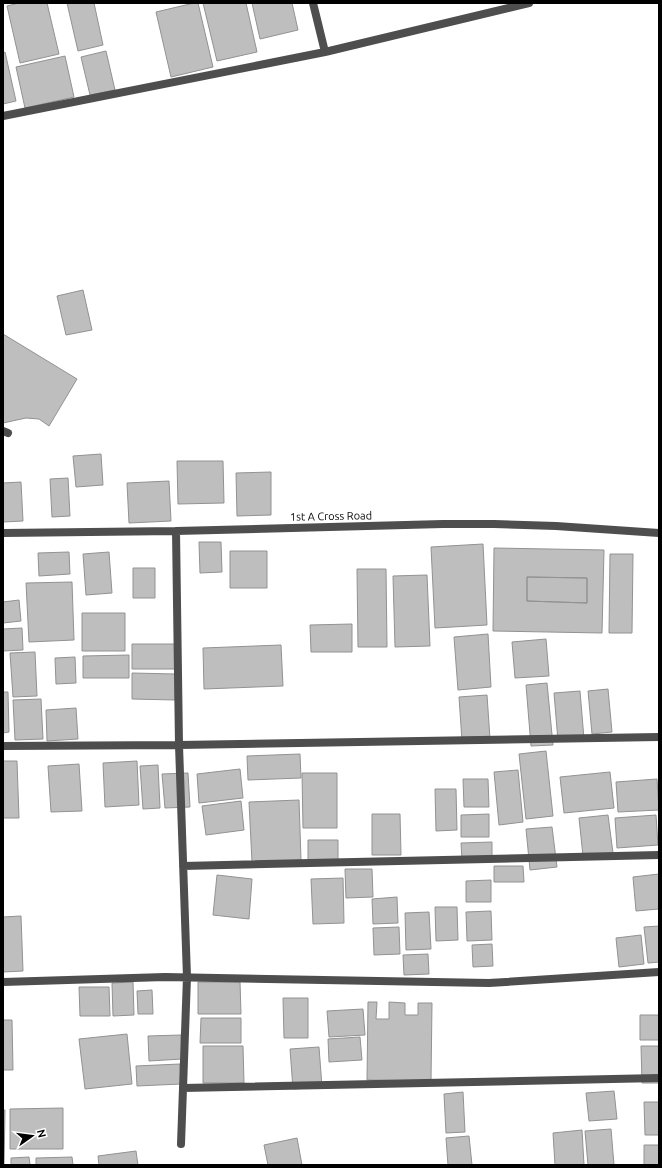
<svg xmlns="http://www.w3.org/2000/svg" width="662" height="1168" viewBox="0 0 662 1168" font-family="Ubuntu,sans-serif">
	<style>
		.building { fill: #bebebe; stroke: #929292; fill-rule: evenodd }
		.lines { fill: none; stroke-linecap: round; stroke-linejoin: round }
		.lane { stroke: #4e4e4e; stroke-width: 8 }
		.street { stroke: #4e4e4e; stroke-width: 8 }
		.labels { text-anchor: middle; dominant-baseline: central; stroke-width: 3.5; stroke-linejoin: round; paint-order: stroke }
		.street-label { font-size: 11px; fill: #000; stroke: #fff }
	</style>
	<rect width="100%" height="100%" fill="#fff"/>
	<path class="building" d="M 19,3 L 47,3 L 59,54 L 20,63 L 7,6 Z
		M 67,3 L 94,3 L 103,45 L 78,51 Z
		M 194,3 L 198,3 L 213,67 L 171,77 L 156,12 Z
		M 203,3 L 246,3 L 257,52 L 217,61 Z
		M 252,3 L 292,3 L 298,30 L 260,39 Z
		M 106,51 L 115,90 L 90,95 L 81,57 Z
		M 5,52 L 16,101 L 3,104 L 3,53 Z
		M 65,56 L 74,97 L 25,108 L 16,67 Z
		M 83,290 L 92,330 L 66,335 L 57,296 Z
		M 3,334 L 77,379 L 49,426 L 39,419 L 26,418 L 3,423 Z
		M 101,454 L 103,485 L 76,487 L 73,456 Z
		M 177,461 L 223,461 L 224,503 L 178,504 Z
		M 271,472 L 271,515 L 237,516 L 236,473 Z
		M 68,478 L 70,516 L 52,517 L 50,479 Z
		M 169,481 L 171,521 L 129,523 L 127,483 Z
		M 21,482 L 23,521 L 3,522 L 3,483 Z
		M 199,542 L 221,542 L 222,572 L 200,573 Z
		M 483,544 L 487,625 L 435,628 L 431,547 Z
		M 494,548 L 604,550 L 602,633 L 493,631 ZM 527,577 L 587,578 L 587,603 L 527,601 Z
		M 230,551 L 267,551 L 267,588 L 230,588 Z
		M 69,552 L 70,574 L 39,576 L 38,553 Z
		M 109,552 L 112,593 L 86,595 L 83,554 Z
		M 610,554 L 633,554 L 632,633 L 609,633 Z
		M 133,568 L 155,568 L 155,598 L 133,598 Z
		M 357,569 L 386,569 L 387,647 L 358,647 Z
		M 427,575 L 430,646 L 395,647 L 393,576 Z
		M 527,577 L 587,578 L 587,603 L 527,601 Z
		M 72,582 L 74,640 L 29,642 L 26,583 Z
		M 19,600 L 21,621 L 3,623 L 3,602 Z
		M 82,613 L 125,613 L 125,651 L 82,651 Z
		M 352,624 L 352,652 L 311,652 L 310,625 Z
		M 22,628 L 23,650 L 3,651 L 3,629 Z
		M 488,634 L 491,687 L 458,690 L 454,637 Z
		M 546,639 L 549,676 L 515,678 L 512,642 Z
		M 132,644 L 177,644 L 177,669 L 132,669 Z
		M 281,645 L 283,686 L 204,689 L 203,648 Z
		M 35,652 L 37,696 L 13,697 L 10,653 Z
		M 129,655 L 129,678 L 83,678 L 83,656 Z
		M 75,657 L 76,683 L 56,684 L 55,658 Z
		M 132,673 L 175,674 L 175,700 L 132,699 Z
		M 547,683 L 553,745 L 531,746 L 526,685 Z
		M 608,689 L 612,732 L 592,734 L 588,691 Z
		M 580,691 L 584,739 L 558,741 L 554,693 Z
		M 3,692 L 8,692 L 9,732 L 3,733 Z
		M 487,695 L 490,739 L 462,741 L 459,697 Z
		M 41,699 L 43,739 L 15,740 L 13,700 Z
		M 76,708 L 78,739 L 47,741 L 46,710 Z
		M 546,751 L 553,816 L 526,819 L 519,754 Z
		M 300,754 L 301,778 L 248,780 L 247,756 Z
		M 3,761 L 17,761 L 19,818 L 3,818 Z
		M 137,761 L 139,805 L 105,807 L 103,763 Z
		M 79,764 L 82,811 L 51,812 L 48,766 Z
		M 158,765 L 160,808 L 143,809 L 140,766 Z
		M 240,769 L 243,798 L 199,803 L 197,774 Z
		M 518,770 L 523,822 L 499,825 L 494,772 Z
		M 610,772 L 614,808 L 564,813 L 560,777 Z
		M 188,773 L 190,807 L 165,808 L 162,774 Z
		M 302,773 L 337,773 L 337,828 L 303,828 Z
		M 463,779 L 488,779 L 489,807 L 464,807 Z
		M 657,779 L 659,810 L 618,812 L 616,782 Z
		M 435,789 L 456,789 L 457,830 L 436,831 Z
		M 299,800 L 301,860 L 252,862 L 249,802 Z
		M 241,801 L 244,830 L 206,835 L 202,806 Z
		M 372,814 L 400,814 L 401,855 L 372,855 Z
		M 489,814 L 489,837 L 461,837 L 461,815 Z
		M 608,815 L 613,853 L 583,856 L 579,818 Z
		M 656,815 L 658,845 L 617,848 L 615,818 Z
		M 552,827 L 557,867 L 530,870 L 526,829 Z
		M 308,840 L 338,840 L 338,861 L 308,860 Z
		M 492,842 L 492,859 L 462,860 L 461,843 Z
		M 494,866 L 523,866 L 524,882 L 494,882 Z
		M 345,869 L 372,869 L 373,897 L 346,898 Z
		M 659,874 L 659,909 L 636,911 L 633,877 Z
		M 217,875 L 252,879 L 249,919 L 213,915 Z
		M 343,878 L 344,923 L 313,924 L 311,879 Z
		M 491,880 L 491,902 L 466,902 L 466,881 Z
		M 397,897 L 398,923 L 373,924 L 372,899 Z
		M 435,907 L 457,907 L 458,940 L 436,941 Z
		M 491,911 L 492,940 L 467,941 L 466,912 Z
		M 429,912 L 431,949 L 406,950 L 405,913 Z
		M 21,916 L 23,971 L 3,972 L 3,917 Z
		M 659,926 L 659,962 L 648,963 L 644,927 Z
		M 399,927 L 400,954 L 374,955 L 373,928 Z
		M 641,935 L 644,964 L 619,967 L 616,938 Z
		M 492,944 L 493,966 L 473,967 L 472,945 Z
		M 428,954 L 429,974 L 404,975 L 403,955 Z
		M 133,982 L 134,1015 L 113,1016 L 112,983 Z
		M 198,982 L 240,982 L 241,1014 L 198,1014 Z
		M 79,987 L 109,987 L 110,1016 L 80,1016 Z
		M 152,990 L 153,1014 L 138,1014 L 137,991 Z
		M 283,998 L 308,998 L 308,1038 L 284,1038 Z
		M 368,1002 L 377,1002 L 376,1019 L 389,1019 L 389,1002 L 405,1003 L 405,1015 L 418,1015 L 418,1003 L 432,1003 L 431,1081 L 367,1080 Z
		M 363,1009 L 365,1035 L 329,1037 L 327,1011 Z
		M 640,1015 L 659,1015 L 659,1040 L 640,1040 Z
		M 201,1018 L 241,1018 L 241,1043 L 200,1043 Z
		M 3,1020 L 12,1020 L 13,1070 L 3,1070 Z
		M 127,1034 L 132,1084 L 85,1089 L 79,1039 Z
		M 181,1035 L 182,1059 L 149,1061 L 148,1036 Z
		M 360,1037 L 362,1060 L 329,1062 L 328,1039 Z
		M 203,1046 L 243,1046 L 244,1083 L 203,1083 Z
		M 641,1046 L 659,1046 L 659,1083 L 642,1083 Z
		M 319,1047 L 322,1087 L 293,1089 L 290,1049 Z
		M 180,1064 L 181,1084 L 137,1086 L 136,1066 Z
		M 614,1091 L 617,1119 L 589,1121 L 586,1093 Z
		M 463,1092 L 465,1132 L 446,1133 L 444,1094 Z
		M 644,1102 L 659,1102 L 659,1135 L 645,1135 Z
		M 63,1108 L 63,1149 L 10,1149 L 10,1109 Z
		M 3,1110 L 5,1110 L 4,1165 L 3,1165 Z
		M 611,1129 L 614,1165 L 588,1165 L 585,1131 Z
		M 582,1130 L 584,1165 L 555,1165 L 553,1133 Z
		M 469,1136 L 472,1165 L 448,1165 L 446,1138 Z
		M 297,1138 L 302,1165 L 268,1165 L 264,1145 Z
		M 644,1145 L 659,1145 L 659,1165 L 644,1165 Z
		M 136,1151 L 138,1165 L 99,1165 L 98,1156 Z
		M 29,1157 L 30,1165 L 11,1165 L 11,1158 Z
		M 72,1157 L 73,1165 L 36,1165 L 36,1158 Z"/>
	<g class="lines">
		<path class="lane" d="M 3,431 L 8,433"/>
		<path class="street" d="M 313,3 L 325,52
			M 3,116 L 325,52 L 529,3
			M 176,531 L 179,745 L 187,977 L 181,1144
			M 3,533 L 176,531 L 443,524 L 494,524 L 556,526 L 659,533
			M 3,746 L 179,745 L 659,737
			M 183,866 L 659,855
			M 3,982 L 165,977 L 489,983 L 659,972
			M 183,1088 L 659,1078"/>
	</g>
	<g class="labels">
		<g class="street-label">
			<text transform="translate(331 516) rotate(-1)">1st A Cross Road</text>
		</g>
	</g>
	<rect width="662" height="1168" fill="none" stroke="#000000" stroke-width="8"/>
	<g transform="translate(32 1136) rotate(76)" stroke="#ffffff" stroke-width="3" paint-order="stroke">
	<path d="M0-3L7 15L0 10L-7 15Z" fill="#000000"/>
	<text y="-6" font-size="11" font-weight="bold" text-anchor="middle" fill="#000000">N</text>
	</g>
</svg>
